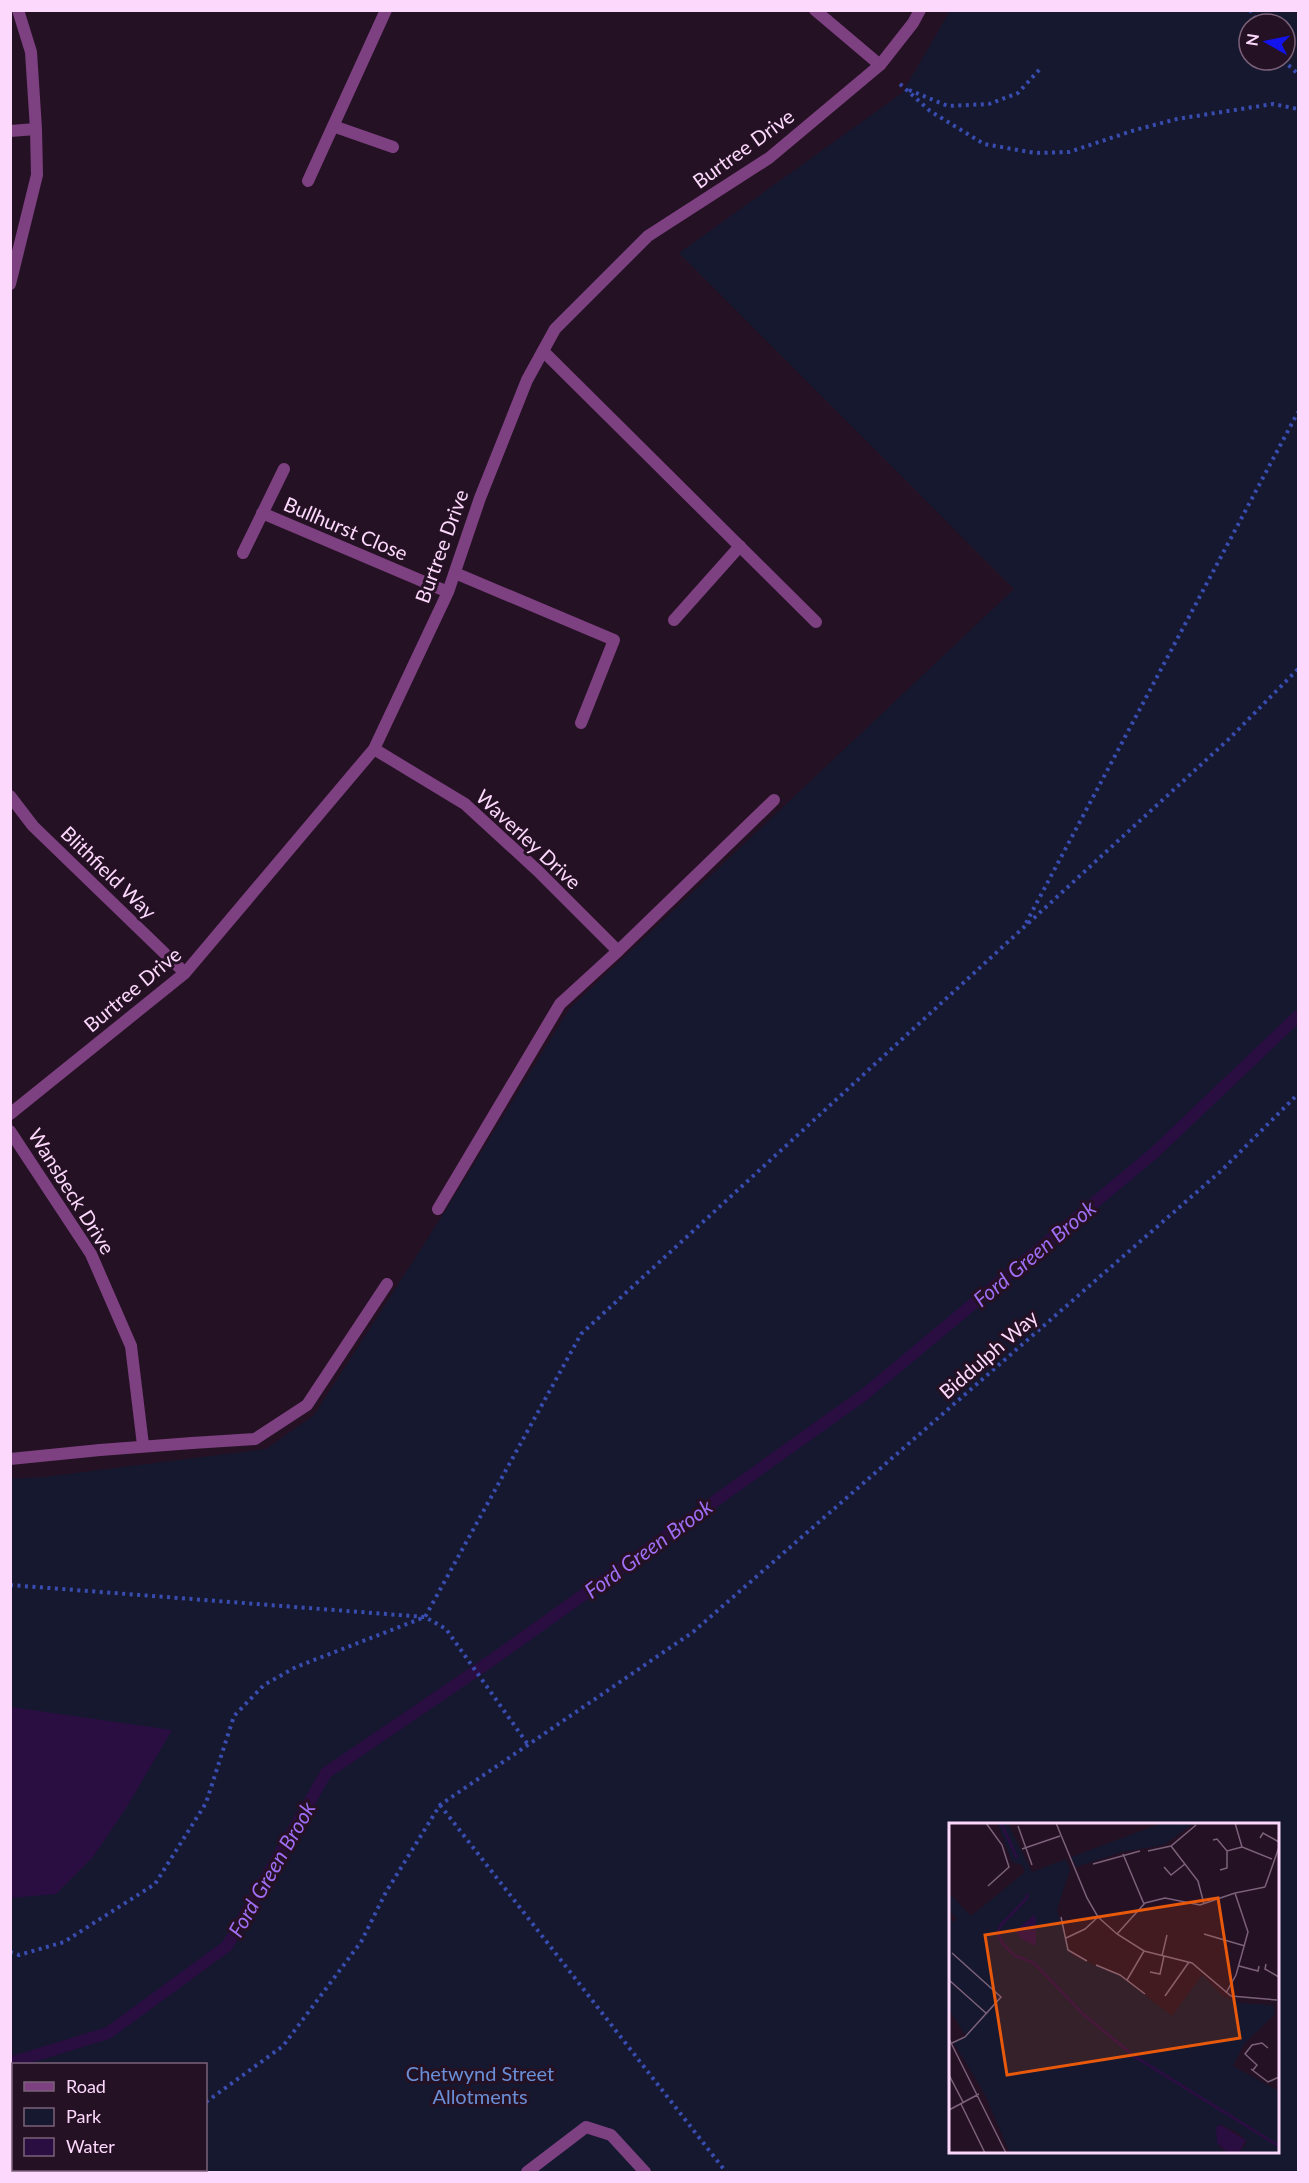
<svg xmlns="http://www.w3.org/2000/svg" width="1309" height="2183" viewBox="0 0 1309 2183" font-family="Lato,sans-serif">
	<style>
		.green { fill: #15182f; fill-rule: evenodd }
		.water { fill: #2a0e41 }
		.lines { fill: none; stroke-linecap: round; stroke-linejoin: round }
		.stream { stroke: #2a0e41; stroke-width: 12 }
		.path { stroke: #394cb0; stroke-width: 4; stroke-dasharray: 3 4.5; stroke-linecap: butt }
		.lane { stroke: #7d4081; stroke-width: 12 }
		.street { stroke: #7d4081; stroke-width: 12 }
		.labels { text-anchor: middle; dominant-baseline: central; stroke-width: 6; stroke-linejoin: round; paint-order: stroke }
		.street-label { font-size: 20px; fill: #fcd8fc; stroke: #251124 }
		.park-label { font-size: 20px; fill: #698fd7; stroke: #251124 }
		.water-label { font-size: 21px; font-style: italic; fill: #9f6ef4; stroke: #251124 }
		.inset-river { fill: none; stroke: #2a0e41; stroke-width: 3 }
		.inset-road { fill: none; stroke: #7b617a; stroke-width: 1.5 }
		.view { fill: #e8590c; fill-opacity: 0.15; stroke: #e8590c; stroke-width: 3 }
		.inset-edge { fill: none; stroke: #fcd8fc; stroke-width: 3 }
	</style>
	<rect width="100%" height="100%" fill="#251124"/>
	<path class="green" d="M 950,11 L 1298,11 L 1298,2172 L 11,2172 L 10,1479 L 44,1477 L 266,1449 L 314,1415 L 444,1213 L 569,1009 L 1014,589 L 679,253 L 902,93 ZM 1249,24 L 1285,24 L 1285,60 L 1249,60 ZM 950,1824 L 1278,1824 L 1278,2152 L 950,2152 ZM 14,2064 L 206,2064 L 206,2170 L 14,2170 Z"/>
	<path class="water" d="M 11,1707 L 172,1730 L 128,1805 L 93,1857 L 56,1894 L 11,1898 Z"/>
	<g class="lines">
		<path class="stream" d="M 10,2063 L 108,2033 L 227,1946 L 326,1773 L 492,1660 L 865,1394 L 1154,1153 L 1298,1016"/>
		<path class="path" d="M 1250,10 L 1259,24
			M 1283,60 L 1298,74
			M 900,84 L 930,111 L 984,144 L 1035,153 L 1069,152 L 1135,130 L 1177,119 L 1273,104 L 1298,109
			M 909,90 L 948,106 L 989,104 L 1018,93 L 1040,69
			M 1026,923 L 1298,412
			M 10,1585 L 425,1617 L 446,1629 L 529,1746
			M 440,1805 L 726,2172
			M 10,1952 L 19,1955 L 64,1942 L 155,1884 L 206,1803 L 234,1716 L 264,1685 L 296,1667 L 425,1617 L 581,1334 L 1230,738 L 1298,669
			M 206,2102 L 283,2046 L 361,1942 L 386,1892 L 440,1805 L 693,1632 L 1222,1170 L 1298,1094
			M 97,2172 L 102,2170"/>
		<path class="lane" d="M 543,351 L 816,622
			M 455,573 L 614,640 L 581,723
			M 674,620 L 740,546
			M 438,1209 L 560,1004 L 618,951 L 774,800
			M 192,1443 L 255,1439 L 307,1405 L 387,1284
			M 10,1459 L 100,1450
			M 527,2172 L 586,2127 L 611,2135 L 645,2172"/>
		<path class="street" d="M 815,10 L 880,65
			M 333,126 L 393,147
			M 10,131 L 36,129
			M 308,181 L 386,10
			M 10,284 L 37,175 L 36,129 L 31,52 L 18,10
			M 262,513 L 448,592
			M 243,553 L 284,469
			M 374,749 L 465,804 L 538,871 L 618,951
			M 10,796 L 33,826 L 185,973
			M 10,1114 L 185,973 L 374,749 L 448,592 L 480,498 L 527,380 L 555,329 L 648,236 L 769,158 L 880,65 L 913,23 L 920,10
			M 10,1131 L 91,1254 L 131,1346 L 143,1445
			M 100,1450 L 192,1443"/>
	</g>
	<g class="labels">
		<g class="street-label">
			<text transform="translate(743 148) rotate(-36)">Burtree Drive</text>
			<text transform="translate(346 528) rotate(23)">Bullhurst Close</text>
			<text transform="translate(441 546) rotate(-70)">Burtree Drive</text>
			<text transform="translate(529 839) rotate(43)">Waverley Drive</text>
			<text transform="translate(109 872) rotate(44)">Blithfield Way</text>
			<text transform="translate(132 989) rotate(-40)">Burtree Drive</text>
			<text transform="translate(72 1191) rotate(58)">Wansbeck Drive</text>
			<text transform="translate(988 1354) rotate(-41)">Biddulph Way</text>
		</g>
		<g class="park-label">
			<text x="480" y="2073">Chetwynd Street<tspan x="480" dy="23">Allotments</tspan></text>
		</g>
		<g class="water-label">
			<text transform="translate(1034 1253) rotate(-40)">Ford Green Brook</text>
			<text transform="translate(648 1548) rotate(-36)">Ford Green Brook</text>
			<text transform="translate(271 1869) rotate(-60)">Ford Green Brook</text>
		</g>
	</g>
	<g transform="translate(949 1823)">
		<rect width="330" height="330" fill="#251124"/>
		<path d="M 48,0 L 59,0 L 83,49 L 117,36 L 121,47 L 108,87 L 123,132 L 171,153 L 223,193 L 253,152 L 274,173 L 292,180 L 324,182 L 326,191 L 295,221 L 284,243 L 330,268 L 330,330 L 290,330 L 298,319 L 291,311 L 271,301 L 270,324 L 279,330 L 61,330 L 35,270 L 4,219 L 17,213 L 0,187 L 0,94 L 4,99 L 8,96 L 0,88 L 0,70 L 22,93 L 76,49 L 73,42 L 63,39 ZM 213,0 L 245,0 L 215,22 L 173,29 L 127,44 L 122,34 Z" fill="#15182f"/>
		<path d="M 85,92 L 87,96 L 87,123 L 72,116 L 66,108 ZM 272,302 L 297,317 L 290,330 L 279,330 L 268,320 L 267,304 Z" fill="#2a0e41"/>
		<path class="inset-river" d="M 52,0 L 68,35M 78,71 L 78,75 L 51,103 L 49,111 L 54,121 L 65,132 L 85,140 L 134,191 L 185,233 L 330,323"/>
		<path class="inset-road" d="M 37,0 L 53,22 L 60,44 L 39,63M 107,0 L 138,75 L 149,94 L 168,111 L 195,128 L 243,140 L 282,173 L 328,177M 286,0 L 293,24 L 323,36M 69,3 L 83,42M 311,15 L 314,10 L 330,19M 264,17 L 268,16 L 278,28 L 293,24M 222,23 L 249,58 L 255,81M 73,26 L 111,13M 199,28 L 222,23 L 247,2M 174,31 L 195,81M 144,41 L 191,28M 215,44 L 222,52 L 236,41M 271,47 L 278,45 L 278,28M 316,64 L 330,24M 112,94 L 119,127 L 138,138M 168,111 L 196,80 L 216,75 L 251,82 L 286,70M 255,111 L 296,123M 117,115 L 136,106 L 149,94M 213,133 L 218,112M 317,141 L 316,146 L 330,154M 147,142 L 171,152 L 196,171M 290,143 L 309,148 L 310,143M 201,149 L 211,151 L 215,133M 0,157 L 38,191M 178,157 L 195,128M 330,167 L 330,190M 277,170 L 287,152 L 299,109 L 286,70 L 316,64M 216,173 L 240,139M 0,216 L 57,330M 3,220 L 16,214 L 52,174 L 3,130M 302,246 L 319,259 L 330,254M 304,247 L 308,242 L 296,231 L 303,222 L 313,220 L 319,225M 0,252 L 14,279M 12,281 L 36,330M 0,287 L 30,271"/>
		<path class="view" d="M 269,75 L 291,215 L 58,252 L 36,112 Z"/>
		<rect width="330" height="330" class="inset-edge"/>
	</g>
	<rect width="1309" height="2183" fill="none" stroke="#fcd8fc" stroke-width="24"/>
	<rect x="12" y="2063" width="195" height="108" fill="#251124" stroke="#7b617a" stroke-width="1.5"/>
	<rect x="24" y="2082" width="30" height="9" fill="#7d4081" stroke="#7b617a" stroke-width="1.5"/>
	<text x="66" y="2093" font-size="18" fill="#fcd8fc">Road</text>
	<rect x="24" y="2108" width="30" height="18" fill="#15182f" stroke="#7b617a" stroke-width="1.5"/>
	<text x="66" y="2123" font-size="18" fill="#fcd8fc">Park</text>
	<rect x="24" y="2138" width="30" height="18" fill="#2a0e41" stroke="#7b617a" stroke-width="1.5"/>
	<text x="66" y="2153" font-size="18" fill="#fcd8fc">Water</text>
	<g transform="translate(1267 42) rotate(279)"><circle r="28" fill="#251124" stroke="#7b617a" stroke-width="1.5"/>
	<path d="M0-4.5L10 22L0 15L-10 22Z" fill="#1313ee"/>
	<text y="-9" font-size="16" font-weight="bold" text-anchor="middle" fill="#fcd8fc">N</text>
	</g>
</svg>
